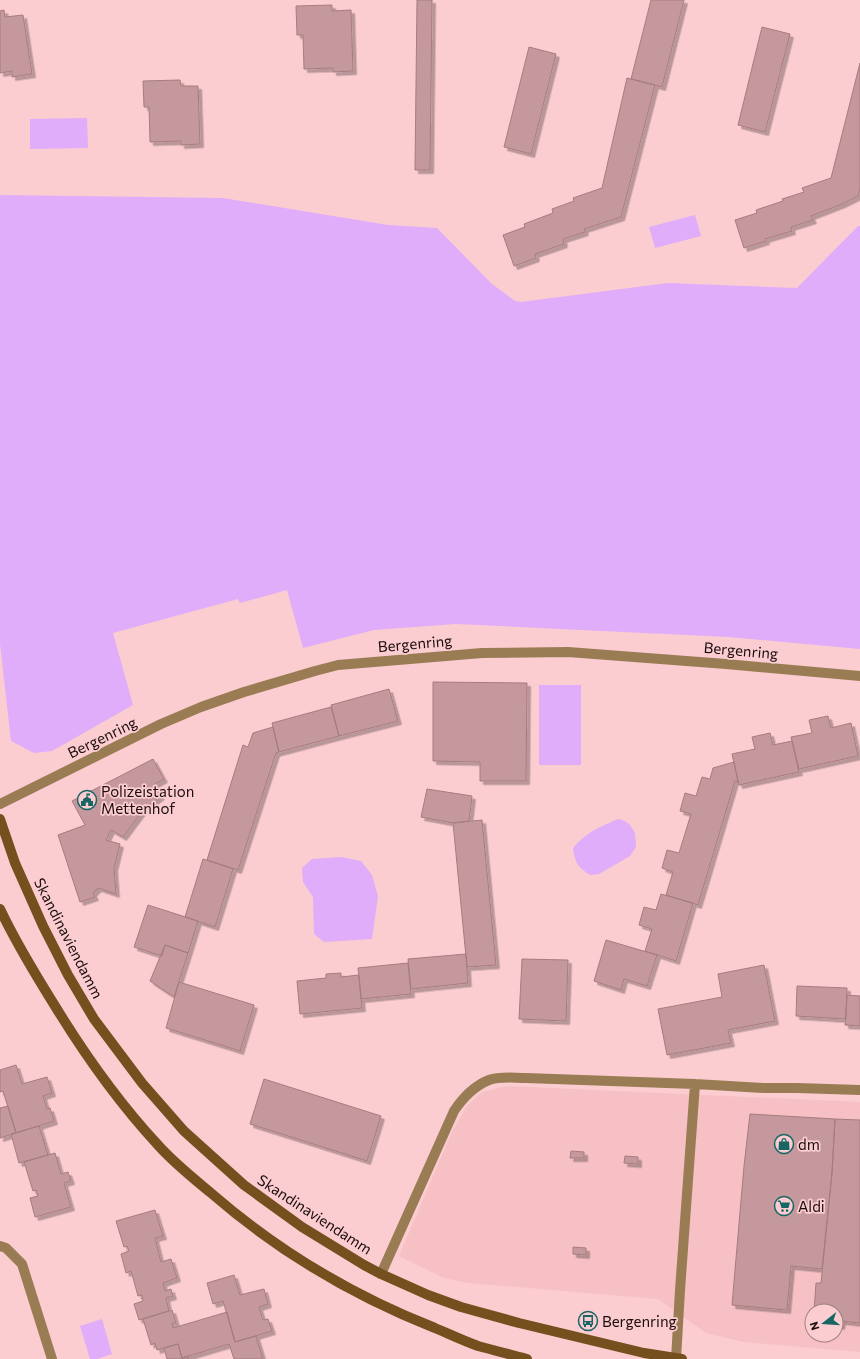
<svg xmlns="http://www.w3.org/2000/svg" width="860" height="1359" viewBox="0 0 860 1359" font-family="Commissioner,sans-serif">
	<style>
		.built { fill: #f6c0c4; fill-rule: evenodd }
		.green { fill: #dfadfa }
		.building { fill: #c4989c; stroke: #a67c7f; filter: url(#shadow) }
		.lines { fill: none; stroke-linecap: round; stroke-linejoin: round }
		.minor { stroke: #9a7c54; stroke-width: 10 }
		.secondary { stroke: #73501d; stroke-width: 10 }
		.labels { text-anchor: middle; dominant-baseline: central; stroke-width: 3.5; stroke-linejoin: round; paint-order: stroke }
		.street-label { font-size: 15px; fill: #1b0c0e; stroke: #fbcdd0 }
		.poi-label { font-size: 15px; fill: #1b0c0e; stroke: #fbcdd0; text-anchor: start }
	</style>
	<defs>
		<filter id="shadow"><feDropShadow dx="3.5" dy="3.5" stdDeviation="0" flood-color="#0004"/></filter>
	</defs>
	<rect width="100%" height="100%" fill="#fbcdd0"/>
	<path class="built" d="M 506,1086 L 860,1102 L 860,1352 L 744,1342 L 706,1333 L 658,1299 L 468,1283 L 444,1278 L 399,1256 L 452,1132 L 467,1106 L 482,1092 ZM 812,1311 L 836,1311 L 836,1335 L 812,1335 Z"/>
	<path class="green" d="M 87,118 L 88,148 L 30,149 L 30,119 Z
		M 0,195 L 223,198 L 388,225 L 437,228 L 492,284 L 515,301 L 521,302 L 668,283 L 797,288 L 858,226 L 860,226 L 860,649 L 728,637 L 456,624 L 374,630 L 303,648 L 287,590 L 240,603 L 238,599 L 113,633 L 133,705 L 52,751 L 34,753 L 11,741 L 0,644 Z
		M 695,215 L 701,236 L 655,248 L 649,227 Z
		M 539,685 L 581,685 L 581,765 L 539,765 Z
		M 618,819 L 625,821 L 630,825 L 635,833 L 636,847 L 630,856 L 599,874 L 590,875 C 578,867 575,863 573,848 C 585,833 601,826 618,819 Z
		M 341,857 L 361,861 L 372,875 L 378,896 L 372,939 L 324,942 L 314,934 L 313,897 L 303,882 L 302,868 L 312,859 Z
		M 102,1319 L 112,1354 L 97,1359 L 90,1359 L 80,1326 Z"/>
	<path class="building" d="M 417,0 L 432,0 L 430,170 L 415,170 Z
		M 651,0 L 684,0 L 662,87 L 631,79 Z
		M 332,5 L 332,11 L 351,10 L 353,71 L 333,72 L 333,68 L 304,69 L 303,35 L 297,35 L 296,6 Z
		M 4,10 L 5,17 L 23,15 L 32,74 L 12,77 L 12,71 L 0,73 L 0,11 Z
		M 762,27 L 790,34 L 765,132 L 738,125 Z
		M 529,47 L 556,54 L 531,154 L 504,147 Z
		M 860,63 L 860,189 L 858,196 L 842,204 L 811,216 L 813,220 L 791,227 L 792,231 L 765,239 L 766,241 L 744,248 L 735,220 L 757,213 L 756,210 L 783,201 L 782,199 L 804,192 L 802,188 L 831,178 Z
		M 627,78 L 655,85 L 621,217 L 584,229 L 585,232 L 563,239 L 564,244 L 535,254 L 536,258 L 514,266 L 503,235 L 525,227 L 524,224 L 553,213 L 552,209 L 574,201 L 573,198 L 602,188 Z
		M 180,80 L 181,86 L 198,86 L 200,144 L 181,145 L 181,141 L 150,142 L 149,107 L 144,107 L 143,81 Z
		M 433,682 L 527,683 L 526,781 L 480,781 L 480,762 L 433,761 Z
		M 389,689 L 398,721 L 339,736 L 331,705 Z
		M 331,707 L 339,736 L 279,752 L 272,723 Z
		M 828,716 L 831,728 L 851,723 L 858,756 L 799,769 L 791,737 L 812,733 L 809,720 Z
		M 273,727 L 279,752 L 276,753 L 238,870 L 207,860 L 243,745 L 248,747 L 253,733 Z
		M 770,733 L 773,745 L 792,741 L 799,772 L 739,785 L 732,754 L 755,749 L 752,737 Z
		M 153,759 L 164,779 L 155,784 L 161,796 L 149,805 L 140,814 L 123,837 L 111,830 L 106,840 L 120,844 L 114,868 L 116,894 L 98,888 L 93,893 L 95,897 L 80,902 L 58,835 L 85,825 L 72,801 Z
		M 734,762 L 738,782 L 735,781 L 698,905 L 666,895 L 673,872 L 662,868 L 667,850 L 679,853 L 691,814 L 680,811 L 685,793 L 696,796 L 702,777 L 710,779 L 713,768 Z
		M 427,789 L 472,796 L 469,821 L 453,823 L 421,817 Z
		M 482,820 L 496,965 L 467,967 L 453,823 Z
		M 203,859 L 233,869 L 215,927 L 185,917 Z
		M 661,894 L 693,903 L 676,961 L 645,951 L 652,929 L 639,925 L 644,907 L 656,910 Z
		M 148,905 L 198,921 L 188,953 L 165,945 L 162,956 L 134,947 Z
		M 606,940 L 657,955 L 647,986 L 624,979 L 621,990 L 594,981 Z
		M 165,945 L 188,953 L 174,997 L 150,981 Z
		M 466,954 L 468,983 L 411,989 L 408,959 Z
		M 522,959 L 568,960 L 566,1021 L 519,1019 Z
		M 408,963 L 411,994 L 361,999 L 358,968 Z
		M 764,965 L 775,1021 L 728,1030 L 731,1043 L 667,1055 L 658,1009 L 722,997 L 718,974 Z
		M 341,973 L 341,977 L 359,975 L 362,1008 L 300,1014 L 297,981 L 326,978 L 326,974 Z
		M 179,982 L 254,1005 L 240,1051 L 166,1028 Z
		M 797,986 L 847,988 L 846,1019 L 796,1016 Z
		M 847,995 L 860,996 L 860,1026 L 845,1025 Z
		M 16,1065 L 22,1084 L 47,1077 L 52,1093 L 43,1096 L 47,1109 L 50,1108 L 54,1121 L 16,1133 L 3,1091 L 0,1092 L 0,1070 Z
		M 264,1079 L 381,1116 L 367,1161 L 250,1124 Z
		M 8,1106 L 16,1133 L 0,1138 L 0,1108 Z
		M 750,1114 L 835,1119 L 832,1173 L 822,1269 L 791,1266 L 787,1310 L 732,1305 L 744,1166 Z
		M 835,1119 L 860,1120 L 860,1323 L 842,1321 L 841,1326 L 836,1325 L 836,1311 L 814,1311 L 816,1283 L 821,1283 L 832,1173 Z
		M 39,1126 L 48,1155 L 19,1163 L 11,1134 Z
		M 571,1151 L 584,1152 L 584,1158 L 570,1158 Z
		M 55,1153 L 61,1174 L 68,1172 L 71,1181 L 64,1183 L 71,1207 L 35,1217 L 30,1198 L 38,1196 L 36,1190 L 33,1191 L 24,1162 Z
		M 625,1156 L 638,1157 L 638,1164 L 624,1163 Z
		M 155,1210 L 163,1236 L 155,1238 L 161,1262 L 171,1259 L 177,1278 L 163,1283 L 165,1291 L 171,1289 L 173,1296 L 166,1298 L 169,1311 L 139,1320 L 134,1304 L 143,1301 L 142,1295 L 138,1296 L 131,1271 L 126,1273 L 121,1254 L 129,1251 L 127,1246 L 124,1247 L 116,1221 Z
		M 573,1247 L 586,1248 L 586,1255 L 573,1254 Z
		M 234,1275 L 240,1295 L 264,1289 L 268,1304 L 259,1307 L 263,1320 L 268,1319 L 272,1331 L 235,1342 L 223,1301 L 213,1304 L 207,1283 Z
		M 172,1310 L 176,1323 L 172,1323 L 173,1328 L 227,1312 L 235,1342 L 256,1336 L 263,1359 L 234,1359 L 229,1344 L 182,1358 L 178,1344 L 157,1350 L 155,1343 L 151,1345 L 143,1319 Z
		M 178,1344 L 182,1358 L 188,1356 L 189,1359 L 167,1359 L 164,1348 Z"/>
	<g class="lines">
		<path class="minor" d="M 0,804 L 161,724 L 201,707 L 244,692 L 315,671 L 338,665 L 482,653 L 568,652 L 726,664 L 860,676
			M 0,1246 L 6,1248 L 22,1264 L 52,1359
			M 381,1274 L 454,1111 C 462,1099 474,1086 489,1080 C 500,1076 514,1078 526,1078 L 695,1084 L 763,1088 L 797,1088 L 860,1090
			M 676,1359 L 680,1290 L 695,1084"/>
		<path class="secondary" d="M 0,819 L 15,863 L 43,926 L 68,975 L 94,1019 L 142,1083 L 184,1131 L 244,1185 L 302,1227 L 364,1265 L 381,1274 L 428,1295 L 461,1307 L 519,1323 L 644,1353 L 682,1359
			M 0,909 C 16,943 35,974 55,1006 C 85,1055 119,1103 158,1145 C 174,1163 193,1178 211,1193 C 279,1252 351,1295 435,1328 C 449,1334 464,1341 478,1346 C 494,1350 511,1355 527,1359"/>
	</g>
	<defs>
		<symbol id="civic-ring" viewBox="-11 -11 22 22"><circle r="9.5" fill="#fbcdd0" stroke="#176564" stroke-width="1.5"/><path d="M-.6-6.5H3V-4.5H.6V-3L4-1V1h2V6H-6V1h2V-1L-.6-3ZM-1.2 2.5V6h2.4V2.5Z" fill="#176564"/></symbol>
		<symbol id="shop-ring" viewBox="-11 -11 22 22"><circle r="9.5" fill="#fbcdd0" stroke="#176564" stroke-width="1.5"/><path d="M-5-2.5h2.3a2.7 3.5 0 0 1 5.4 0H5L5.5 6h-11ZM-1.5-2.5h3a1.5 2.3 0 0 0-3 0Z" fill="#176564"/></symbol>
		<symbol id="supermarket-ring" viewBox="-11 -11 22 22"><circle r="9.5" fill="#fbcdd0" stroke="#176564" stroke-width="1.5"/><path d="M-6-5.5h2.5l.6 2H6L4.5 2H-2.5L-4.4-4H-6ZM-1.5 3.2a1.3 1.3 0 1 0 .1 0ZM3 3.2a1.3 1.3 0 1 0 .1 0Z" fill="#176564"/></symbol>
		<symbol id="bus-ring" viewBox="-11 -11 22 22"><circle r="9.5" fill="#fbcdd0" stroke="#176564" stroke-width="1.5"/><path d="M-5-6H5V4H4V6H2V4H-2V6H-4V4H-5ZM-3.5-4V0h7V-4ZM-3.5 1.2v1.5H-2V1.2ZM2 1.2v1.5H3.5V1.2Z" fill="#176564"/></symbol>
	</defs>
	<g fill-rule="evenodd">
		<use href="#civic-ring" x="76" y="789" width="22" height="22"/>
		<use href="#shop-ring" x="773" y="1133" width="22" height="22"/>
		<use href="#supermarket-ring" x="773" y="1195" width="22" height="22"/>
		<use href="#bus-ring" x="577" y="1310" width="22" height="22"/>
	</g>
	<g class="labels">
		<g class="street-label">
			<text transform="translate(415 643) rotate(-5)">Bergenring</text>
			<text transform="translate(741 650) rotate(5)">Bergenring</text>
			<text transform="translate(102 737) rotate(-26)">Bergenring</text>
			<text transform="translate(69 938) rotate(63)">Skandinaviendamm</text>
			<text transform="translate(315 1214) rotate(33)">Skandinaviendamm</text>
		</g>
		<g class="poi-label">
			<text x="101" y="791">Polizeistation<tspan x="101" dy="17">Mettenhof</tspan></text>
			<text x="798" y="1144">dm</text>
			<text x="798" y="1206">Aldi</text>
			<text x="602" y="1321">Bergenring</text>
		</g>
	</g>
	<g transform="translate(824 1323) rotate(253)"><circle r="19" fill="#fbcdd0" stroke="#a18082"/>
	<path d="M0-3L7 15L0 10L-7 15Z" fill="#176564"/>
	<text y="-6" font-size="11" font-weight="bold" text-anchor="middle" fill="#1b0c0e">N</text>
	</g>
</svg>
